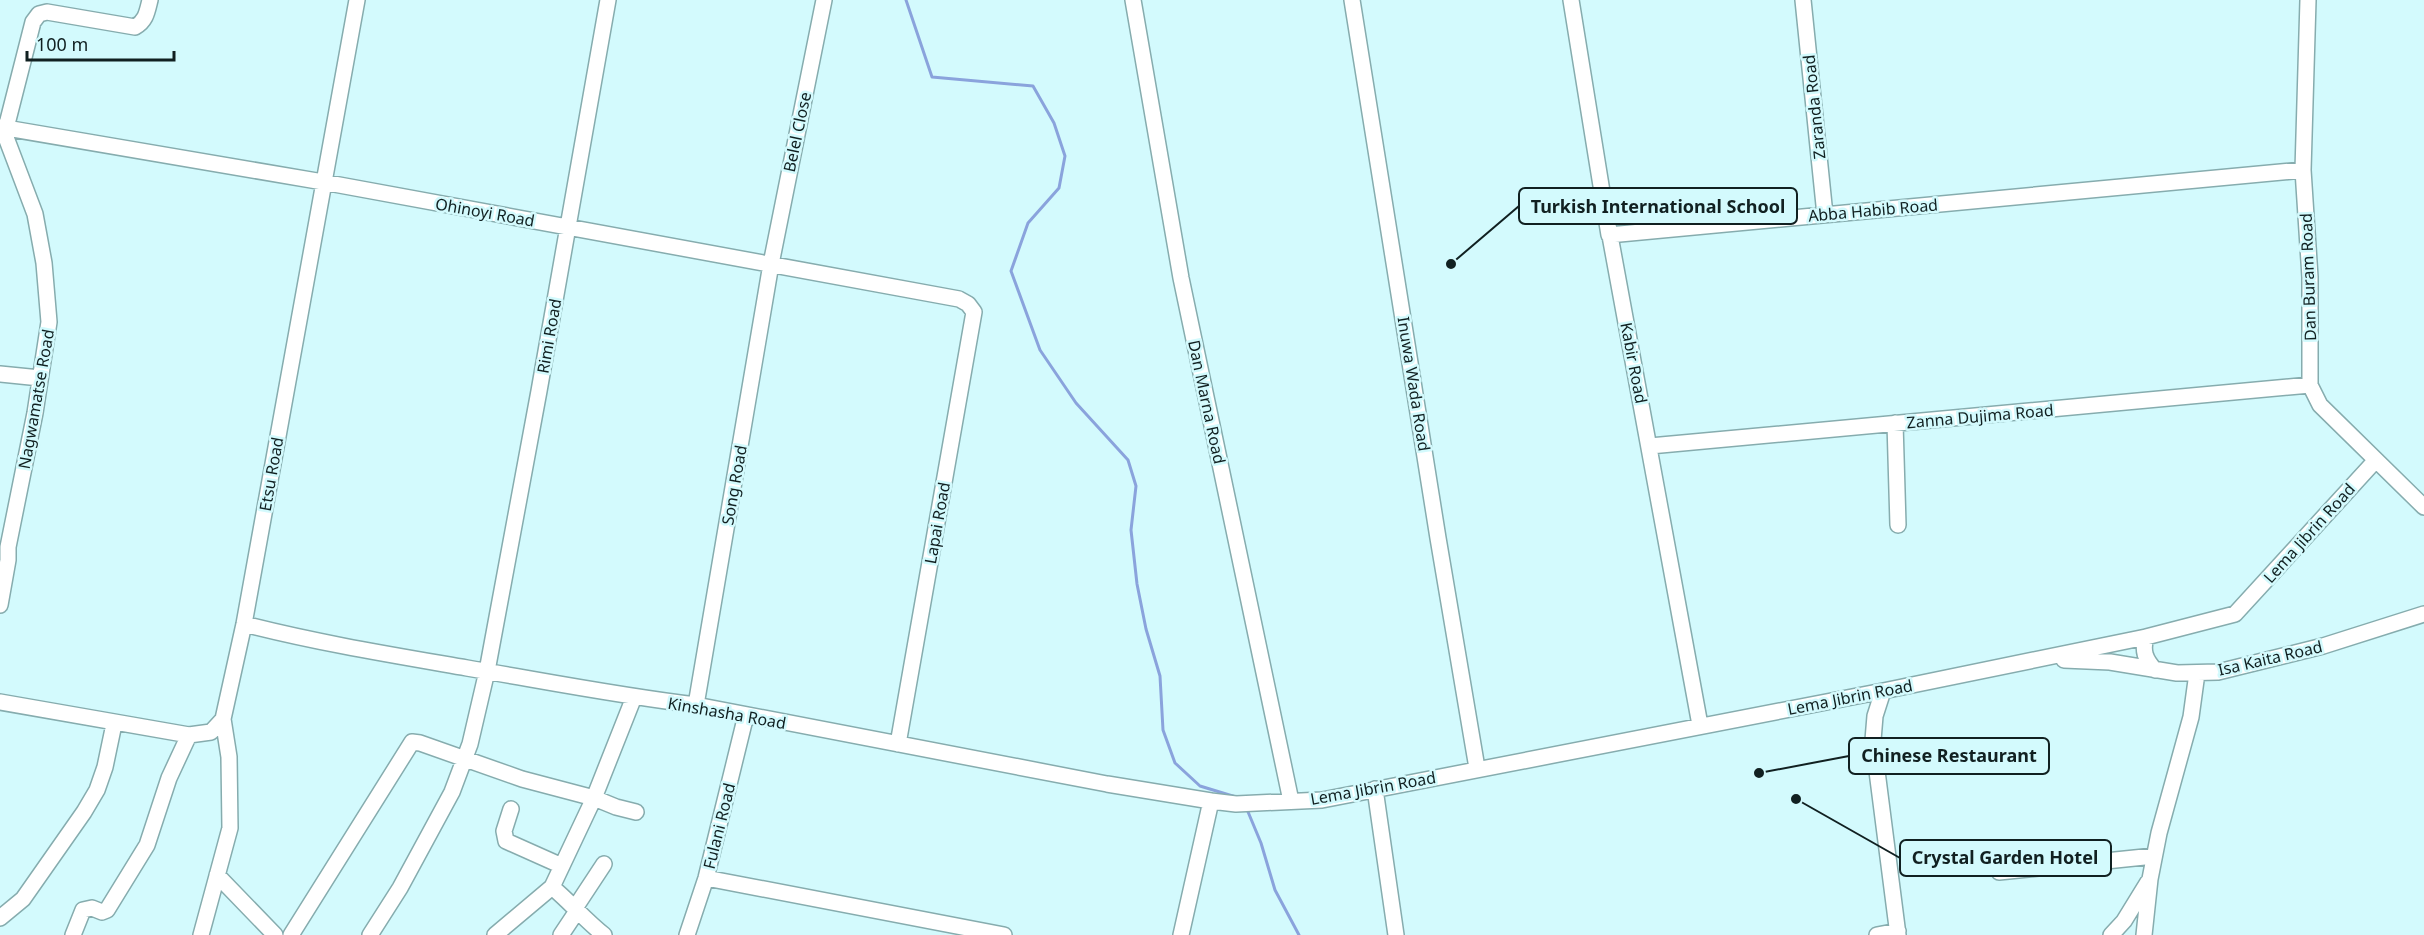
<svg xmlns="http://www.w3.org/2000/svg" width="2424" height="935" viewBox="0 0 2424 935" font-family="'Noto Sans',sans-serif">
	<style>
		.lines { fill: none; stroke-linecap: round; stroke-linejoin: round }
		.stream { stroke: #8aa3dc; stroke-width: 3 }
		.minor-casing { stroke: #86acae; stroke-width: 18 }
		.minor { stroke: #fff; stroke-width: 15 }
		.labels { text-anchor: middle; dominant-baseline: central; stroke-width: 5; stroke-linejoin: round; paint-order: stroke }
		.street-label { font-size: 16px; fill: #112021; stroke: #d3fafd }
		.leader { fill: none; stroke: #112021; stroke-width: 2 }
		.callout-dot { fill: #112021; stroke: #d3fafd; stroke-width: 2 }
		.callout { fill: #d3fafd; stroke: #112021; stroke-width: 2 }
		.callout-label { font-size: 18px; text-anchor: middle; font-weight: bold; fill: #112021 }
	</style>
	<rect width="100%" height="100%" fill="#d3fafd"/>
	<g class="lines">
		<path class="stream" d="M 906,0 L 932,77 L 1033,86 L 1054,123 L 1065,156 L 1059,188 L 1028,223 L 1011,271 L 1040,350 L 1076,403 L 1128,460 L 1136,486 L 1131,530 L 1137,584 L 1146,629 L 1160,676 L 1163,730 L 1175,763 L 1200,786 L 1236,797
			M 1246,807 L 1261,843 L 1275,890 L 1299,935"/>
		<defs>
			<path id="minor" d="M 1133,0 L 1181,278 L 1291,801
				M 1352,0 L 1438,538 L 1477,768
				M 1571,0 L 1609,235 L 2303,170
				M 1803,0 L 1825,215
				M 2308,0 L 2303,170 L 2310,277 L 2310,385 L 2320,405 L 2424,507
				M 0,127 L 323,182 L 959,299 L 968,304 L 974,312 L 898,744
				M 6,128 L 33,22 L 39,14 L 47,12 L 135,27 C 146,21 147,12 150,0
				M 1608,225 L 1700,725
				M 0,374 L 40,378
				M 1895,423 L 1898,525
				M 1650,446 L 2310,385
				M 0,605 L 8,560 L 8,547 L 35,413 L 49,322 L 44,263 L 35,214 L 2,127
				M 244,624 C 318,643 392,655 467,668 C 544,681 620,696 696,705 L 1107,784 L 1211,801
				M 2146,637 C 2142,651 2145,659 2155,670
				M 2064,660 L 2110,662 L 2177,673 L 2218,672 L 2323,646 L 2424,614
				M 1883,691 L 1875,716 L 1873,740 L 1898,935
				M 0,702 L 189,735 L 211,732 L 223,719 L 244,624 L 357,0
				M 696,705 L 771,264 L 824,0
				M 1375,789 L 1396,935
				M 511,809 L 504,831 L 506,841 L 562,866
				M 1999,872 L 2154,856
				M 217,875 L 275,935
				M 706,878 L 1004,935
				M 552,887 C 570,902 585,920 604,935
				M 575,908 L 604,864
				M 0,918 L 23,899 L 84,812 L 97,790 L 105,767 L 114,724
				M 73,935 L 83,910 L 92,908 L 102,912 L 107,910 L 147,845 L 169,778 L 189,735
				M 201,935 L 230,828 L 229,757 L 223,719
				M 291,935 L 412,742 L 420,743 L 522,779 L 594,798 L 616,807 L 636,812
				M 370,935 L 400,888 L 452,792 L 470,744 L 487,671 L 539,391 L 608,0
				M 495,935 L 552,887 L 594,798 L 634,697
				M 561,935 L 577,911
				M 687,935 L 706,878 L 746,715
				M 1181,935 L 1211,801 L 1236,804 L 1322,800 L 1883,691 L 2146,637 L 2235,614 L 2375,461
				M 1877,935 L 1898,931
				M 2111,935 L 2124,921 L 2148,882
				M 2144,935 L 2150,879 L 2159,833 L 2191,717 L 2197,673"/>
		</defs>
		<use href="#minor" class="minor-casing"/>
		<use href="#minor" class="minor"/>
	</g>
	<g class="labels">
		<g class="street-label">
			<text transform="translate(1814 107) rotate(-96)">Zaranda Road</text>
			<text transform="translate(797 132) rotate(-78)">Belel Close</text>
			<text transform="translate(1873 210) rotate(-5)">Abba Habib Road</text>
			<text transform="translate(485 212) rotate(10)">Ohinoyi Road</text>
			<text transform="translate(2308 277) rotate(-92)">Dan Buram Road</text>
			<text transform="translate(549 336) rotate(-80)">Rimi Road</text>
			<text transform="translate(1634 363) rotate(79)">Kabir Road</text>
			<text transform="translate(1414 384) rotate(81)">Inuwa Wada Road</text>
			<text transform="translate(36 399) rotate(-80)">Nagwamatse Road</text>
			<text transform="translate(1207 402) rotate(78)">Dan Marna Road</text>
			<text transform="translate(1980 416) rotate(-5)">Zanna Dujima Road</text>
			<text transform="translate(271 474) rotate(-80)">Etsu Road</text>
			<text transform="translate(734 485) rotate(-80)">Song Road</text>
			<text transform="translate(937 523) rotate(-80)">Lapai Road</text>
			<text transform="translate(2309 533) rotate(-48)">Lema Jibrin Road</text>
			<text transform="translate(2270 658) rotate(-13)">Isa Kaita Road</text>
			<text transform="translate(1850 697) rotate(-11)">Lema Jibrin Road</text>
			<text transform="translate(727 713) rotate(10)">Kinshasha Road</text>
			<text transform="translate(1373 788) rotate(-10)">Lema Jibrin Road</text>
			<text transform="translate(719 826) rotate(-76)">Fulani Road</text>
		</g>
	</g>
	<path class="leader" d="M1451 264L1519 206M1759 773L1849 756M1796 799L1900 858"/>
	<g class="callout-dot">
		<circle cx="1451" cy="264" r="6"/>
		<circle cx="1759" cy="773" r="6"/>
		<circle cx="1796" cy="799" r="6"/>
	</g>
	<g class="callout">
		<rect x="1519" y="188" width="278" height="36" rx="6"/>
		<rect x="1849" y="738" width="200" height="36" rx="6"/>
		<rect x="1900" y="840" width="211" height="36" rx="6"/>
	</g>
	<g class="callout-label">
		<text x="1658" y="213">Turkish International School</text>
		<text x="1949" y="762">Chinese Restaurant</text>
		<text x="2005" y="864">Crystal Garden Hotel</text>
	</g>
	<path d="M27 51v9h147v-9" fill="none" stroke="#112021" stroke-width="3"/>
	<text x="36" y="51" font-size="18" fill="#112021" stroke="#d3fafd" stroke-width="4.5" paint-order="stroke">100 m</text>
</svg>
